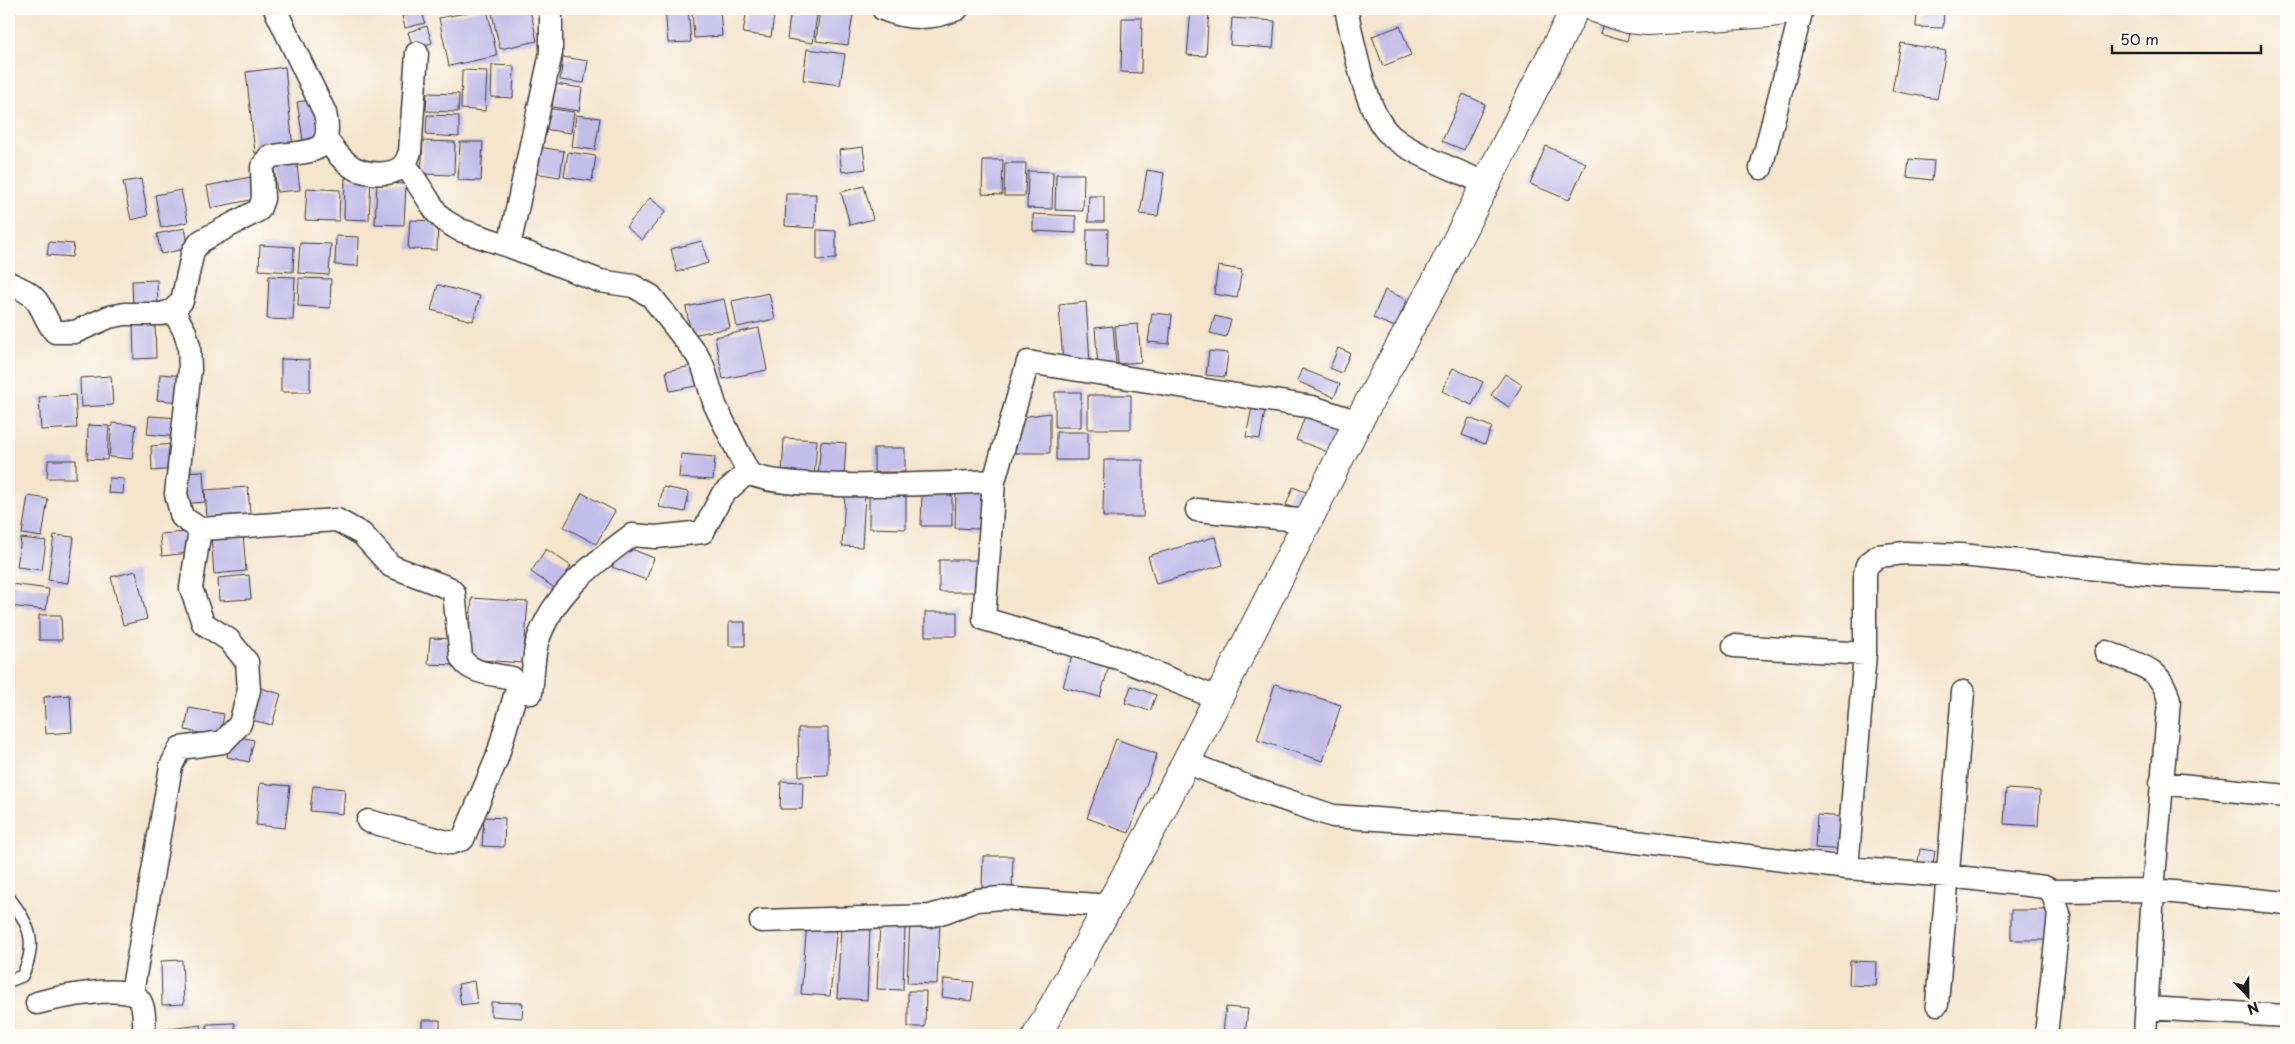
<svg xmlns="http://www.w3.org/2000/svg" width="2295" height="1044" viewBox="0 0 2295 1044" font-family="'Playpen Sans',sans-serif">
	<style>
		.building { fill: #c3bde9 }
		.lines { fill: none; stroke-linecap: round; stroke-linejoin: round }
		.service-casing { stroke: #3d3a37; stroke-width: 14 }
		.minor-casing { stroke: #3d3a37; stroke-width: 25 }
		.tertiary-casing { stroke: #3d3a37; stroke-width: 30 }
		.secondary-casing { stroke: #3d3a37; stroke-width: 30 }
		.service { stroke: #fff; stroke-width: 11 }
		.minor { stroke: #fff; stroke-width: 22 }
		.tertiary { stroke: #fff; stroke-width: 28 }
		.secondary { stroke: #fff; stroke-width: 28 }
	</style>
	<rect width="100%" height="100%" fill="#fdfcf7"/>
	<filter id="ink" filterUnits="userSpaceOnUse"><feTurbulence type="fractalNoise" baseFrequency=".02" numOctaves="2"/><feDisplacementMap in="SourceGraphic" scale="10" xChannelSelector="R" yChannelSelector="G"/><feConvolveMatrix kernelMatrix="1 2 1 2 8 2 1 2 1" color-interpolation-filters="sRGB"/></filter>
	<filter id="wash" filterUnits="userSpaceOnUse"><feTurbulence type="fractalNoise" baseFrequency=".0096" numOctaves="4" result="noise"/><feDisplacementMap in="SourceGraphic" scale="20" xChannelSelector="R" yChannelSelector="G"/><feGaussianBlur stdDeviation="1.12" result="paint"/><feColorMatrix in="noise" values="0 0 0 0 0 0 0 0 0 0 0 0 0 0 0 0 0 1.4 0 .05"/><feComposite in="paint" operator="in"/></filter>
	<g filter="url(#wash)">
		<rect width="100%" height="100%" fill="#f5e5cd"/>
		<g id="blocks">
			<path class="building" d="M 426,9 L 446,9 L 446,10 L 427,13 Z
				M 487,9 L 497,56 L 449,66 L 439,18 Z
				M 491,9 L 530,9 L 537,41 L 500,49 Z
				M 665,9 L 688,9 L 691,42 L 668,43 Z
				M 692,9 L 720,9 L 722,36 L 694,38 Z
				M 747,9 L 775,9 L 771,37 L 743,33 Z
				M 791,9 L 818,9 L 813,43 L 787,39 Z
				M 820,9 L 854,9 L 848,45 L 816,41 Z
				M 1191,9 L 1209,9 L 1206,56 L 1187,55 Z
				M 1917,9 L 1944,9 L 1943,28 L 1916,27 Z
				M 422,10 L 425,23 L 405,28 L 402,16 Z
				M 1605,17 L 1631,25 L 1627,41 L 1600,33 Z
				M 1122,18 L 1142,18 L 1141,73 L 1121,72 Z
				M 1232,18 L 1275,21 L 1273,48 L 1230,45 Z
				M 427,26 L 432,43 L 413,48 L 408,32 Z
				M 1400,26 L 1411,55 L 1383,66 L 1372,36 Z
				M 1901,43 L 1946,51 L 1937,99 L 1892,91 Z
				M 807,49 L 845,54 L 840,85 L 803,80 Z
				M 563,57 L 588,61 L 584,83 L 560,80 Z
				M 492,65 L 514,66 L 513,98 L 491,97 Z
				M 285,67 L 293,149 L 255,153 L 246,72 Z
				M 462,70 L 487,71 L 485,111 L 461,109 Z
				M 555,84 L 582,88 L 579,111 L 552,107 Z
				M 427,93 L 459,94 L 458,112 L 426,111 Z
				M 1463,94 L 1485,104 L 1464,150 L 1442,141 Z
				M 317,99 L 323,143 L 304,146 L 297,102 Z
				M 545,108 L 574,112 L 571,133 L 542,129 Z
				M 427,115 L 459,116 L 459,137 L 426,135 Z
				M 576,115 L 600,118 L 595,150 L 572,147 Z
				M 423,141 L 455,142 L 454,175 L 421,174 Z
				M 460,142 L 483,142 L 481,181 L 458,180 Z
				M 1546,146 L 1586,163 L 1569,200 L 1530,184 Z
				M 538,147 L 564,151 L 560,177 L 534,173 Z
				M 863,147 L 866,169 L 842,172 L 839,150 Z
				M 568,152 L 596,156 L 592,181 L 564,177 Z
				M 296,157 L 300,190 L 277,192 L 273,160 Z
				M 1909,159 L 1934,161 L 1932,180 L 1907,177 Z
				M 983,160 L 1003,160 L 1002,195 L 982,194 Z
				M 1005,163 L 1026,163 L 1025,196 L 1004,196 Z
				M 1147,170 L 1164,173 L 1158,216 L 1140,214 Z
				M 1028,171 L 1053,172 L 1052,209 L 1027,208 Z
				M 1056,174 L 1084,174 L 1083,211 L 1055,210 Z
				M 255,176 L 260,198 L 211,208 L 207,186 Z
				M 345,178 L 371,179 L 369,220 L 344,219 Z
				M 141,179 L 148,216 L 131,220 L 123,182 Z
				M 377,183 L 406,184 L 404,225 L 375,224 Z
				M 864,186 L 873,219 L 850,225 L 841,192 Z
				M 307,188 L 340,190 L 339,221 L 305,220 Z
				M 181,190 L 188,222 L 161,228 L 155,195 Z
				M 786,194 L 816,194 L 815,228 L 785,226 Z
				M 1089,196 L 1104,196 L 1104,222 L 1088,222 Z
				M 650,198 L 666,211 L 642,240 L 626,227 Z
				M 1033,214 L 1076,216 L 1076,233 L 1033,231 Z
				M 410,220 L 438,221 L 437,250 L 408,249 Z
				M 185,228 L 189,248 L 161,254 L 157,234 Z
				M 1087,229 L 1108,229 L 1107,266 L 1086,265 Z
				M 817,230 L 836,231 L 836,259 L 817,260 Z
				M 336,236 L 359,237 L 358,266 L 335,265 Z
				M 702,241 L 708,263 L 677,272 L 671,249 Z
				M 49,242 L 74,244 L 72,257 L 47,255 Z
				M 300,243 L 331,244 L 329,275 L 298,273 Z
				M 260,245 L 294,247 L 293,272 L 259,270 Z
				M 1218,266 L 1242,270 L 1237,298 L 1214,294 Z
				M 269,276 L 295,277 L 293,320 L 267,319 Z
				M 299,278 L 331,279 L 330,308 L 298,306 Z
				M 157,280 L 158,309 L 133,310 L 132,281 Z
				M 438,285 L 480,296 L 473,321 L 431,310 Z
				M 1385,290 L 1407,300 L 1395,327 L 1373,318 Z
				M 769,293 L 775,319 L 737,327 L 732,301 Z
				M 724,299 L 730,328 L 691,335 L 686,307 Z
				M 1086,302 L 1090,362 L 1063,364 L 1059,305 Z
				M 1152,313 L 1172,315 L 1169,344 L 1148,342 Z
				M 1215,316 L 1231,320 L 1226,337 L 1210,333 Z
				M 155,320 L 156,358 L 134,359 L 133,321 Z
				M 1138,324 L 1141,362 L 1118,364 L 1115,326 Z
				M 1113,326 L 1116,365 L 1098,366 L 1095,328 Z
				M 759,328 L 767,370 L 723,379 L 715,337 Z
				M 1338,348 L 1350,353 L 1342,373 L 1330,368 Z
				M 1209,351 L 1228,353 L 1225,377 L 1206,375 Z
				M 281,359 L 310,360 L 310,392 L 281,392 Z
				M 697,365 L 701,385 L 670,391 L 666,371 Z
				M 1453,368 L 1483,382 L 1472,405 L 1442,391 Z
				M 1302,369 L 1340,384 L 1334,397 L 1297,381 Z
				M 160,374 L 186,376 L 184,402 L 157,400 Z
				M 1505,374 L 1522,385 L 1509,407 L 1491,395 Z
				M 111,376 L 113,405 L 81,407 L 80,378 Z
				M 1055,392 L 1081,392 L 1081,427 L 1055,427 Z
				M 75,395 L 77,428 L 41,430 L 39,397 Z
				M 1088,395 L 1131,395 L 1131,429 L 1088,429 Z
				M 1254,397 L 1267,399 L 1260,439 L 1246,437 Z
				M 1307,411 L 1342,424 L 1331,453 L 1296,440 Z
				M 1050,413 L 1050,453 L 1009,453 L 1014,418 Z
				M 149,416 L 180,418 L 179,437 L 147,434 Z
				M 1469,418 L 1492,427 L 1485,444 L 1462,435 Z
				M 112,423 L 136,425 L 132,459 L 109,457 Z
				M 88,425 L 109,426 L 107,460 L 87,459 Z
				M 1056,432 L 1088,432 L 1088,460 L 1056,460 Z
				M 784,438 L 817,440 L 814,478 L 782,476 Z
				M 821,441 L 846,443 L 844,478 L 818,477 Z
				M 173,444 L 175,469 L 152,471 L 151,446 Z
				M 874,448 L 905,448 L 905,472 L 874,472 Z
				M 681,454 L 715,457 L 713,480 L 679,478 Z
				M 48,460 L 76,460 L 76,478 L 47,478 Z
				M 1104,460 L 1143,460 L 1143,517 L 1103,517 Z
				M 203,471 L 205,502 L 182,504 L 180,472 Z
				M 109,478 L 124,479 L 123,494 L 108,493 Z
				M 248,487 L 250,514 L 207,517 L 205,490 Z
				M 663,487 L 689,492 L 685,512 L 659,507 Z
				M 1293,487 L 1308,493 L 1301,511 L 1286,505 Z
				M 956,489 L 988,489 L 978,529 L 955,528 Z
				M 869,492 L 906,492 L 906,529 L 869,528 Z
				M 582,493 L 615,511 L 596,544 L 564,527 Z
				M 922,493 L 952,493 L 952,526 L 921,526 Z
				M 845,494 L 865,495 L 862,547 L 842,546 Z
				M 28,496 L 48,499 L 42,537 L 22,534 Z
				M 187,532 L 189,553 L 162,556 L 160,534 Z
				M 243,534 L 246,571 L 214,574 L 211,536 Z
				M 54,535 L 74,537 L 68,583 L 48,580 Z
				M 1215,537 L 1223,565 L 1156,584 L 1148,556 Z
				M 21,538 L 46,541 L 42,570 L 17,567 Z
				M 621,545 L 654,558 L 646,580 L 612,567 Z
				M 546,549 L 571,566 L 556,589 L 531,572 Z
				M 939,560 L 978,560 L 978,592 L 939,592 Z
				M 136,571 L 147,619 L 123,625 L 111,577 Z
				M 249,575 L 251,599 L 219,601 L 218,578 Z
				M 11,584 L 49,589 L 46,610 L 9,606 Z
				M 472,598 L 528,602 L 523,663 L 467,659 Z
				M 925,612 L 957,612 L 957,636 L 925,636 Z
				M 39,615 L 61,615 L 62,640 L 39,640 Z
				M 729,622 L 745,622 L 745,646 L 729,646 Z
				M 430,638 L 458,639 L 457,665 L 428,664 Z
				M 1074,648 L 1111,659 L 1100,697 L 1063,687 Z
				M 1275,684 L 1341,705 L 1323,761 L 1257,740 Z
				M 1131,686 L 1156,695 L 1150,711 L 1125,703 Z
				M 260,688 L 281,694 L 272,725 L 252,720 Z
				M 70,695 L 72,732 L 46,734 L 44,697 Z
				M 189,708 L 224,714 L 220,737 L 185,730 Z
				M 798,728 L 828,728 L 828,775 L 799,776 Z
				M 232,735 L 254,740 L 249,762 L 227,757 Z
				M 1116,739 L 1157,754 L 1129,833 L 1087,818 Z
				M 781,781 L 803,782 L 802,809 L 780,809 Z
				M 260,783 L 290,786 L 285,828 L 256,825 Z
				M 313,786 L 345,789 L 343,814 L 310,811 Z
				M 2006,789 L 2040,791 L 2038,826 L 2004,824 Z
				M 1817,815 L 1848,817 L 1847,850 L 1815,848 Z
				M 484,817 L 505,818 L 504,847 L 482,846 Z
				M 1920,849 L 1935,851 L 1933,864 L 1918,862 Z
				M 983,856 L 1013,856 L 1012,893 L 982,893 Z
				M 2011,910 L 2050,910 L 2049,940 L 2011,940 Z
				M 910,921 L 940,922 L 937,984 L 907,983 Z
				M 807,923 L 837,926 L 830,996 L 801,994 Z
				M 880,925 L 905,926 L 903,990 L 877,989 Z
				M 841,928 L 870,929 L 867,1000 L 837,998 Z
				M 182,960 L 184,1004 L 162,1005 L 161,961 Z
				M 1850,961 L 1877,962 L 1876,986 L 1849,985 Z
				M 944,979 L 974,982 L 971,1001 L 942,997 Z
				M 474,981 L 477,1003 L 461,1005 L 458,984 Z
				M 908,991 L 926,991 L 925,1027 L 908,1027 Z
				M 491,1002 L 523,1003 L 522,1018 L 491,1016 Z
				M 1226,1007 L 1248,1009 L 1245,1035 L 1223,1033 Z
				M 422,1020 L 440,1020 L 440,1032 L 422,1032 Z
				M 235,1023 L 235,1035 L 207,1035 L 207,1024 Z
				M 201,1025 L 202,1035 L 162,1035 L 161,1030 Z"/>
		</g>
	</g>
	<g filter="url(#ink)">
		<use href="#blocks" fill-opacity="0" stroke="#3d3a37" stroke-width="1"/>
		<g class="lines">
			<defs>
				<path id="service" d="M 9,898 C 30,924 38,944 22,976 L 9,981"/>
				<path id="minor" d="M 883,9 C 908,20 931,20 957,9
					M 1346,9 C 1354,43 1364,109 1389,134 C 1407,152 1461,172 1487,184
					M 327,140 C 334,150 343,162 354,168 C 368,175 396,177 405,163 C 407,160 409,155 410,152 L 417,53
					M 405,164 L 437,213 L 445,221 L 460,230 L 509,246 L 600,281 L 633,286 L 651,296 L 697,355 L 703,366 L 715,405 L 748,472 C 772,493 953,483 994,481
					M 1761,168 L 1802,9
					M 509,246 L 551,53 L 551,9
					M 9,283 C 19,288 29,291 36,300 C 44,310 46,322 55,332 L 75,332 L 109,317 L 125,314 L 162,314 L 173,310 L 182,301 L 193,251 L 201,241 L 259,210 L 263,199 L 262,167 L 269,157 C 301,149 336,161 325,113 L 275,9
					M 173,310 L 185,332 L 189,346 L 190,369 L 176,494 L 182,517 L 200,529 L 337,520 L 362,534 L 391,566 L 449,588 L 454,593 L 461,657 C 468,674 495,674 512,678 L 518,685 L 497,758 L 463,839 L 451,843 L 368,821
					M 1197,510 L 1308,521
					M 1734,646 L 1865,654
					M 2106,652 C 2136,664 2162,666 2169,701 L 2153,890 L 2145,1035
					M 517,690 L 531,693 C 533,677 533,658 537,643 C 552,594 593,564 632,535 L 656,537 L 703,532 L 722,495 L 748,472
					M 1219,699 L 1121,659 L 984,619 L 994,481 L 1028,362 L 1312,407 L 1358,422
					M 1186,762 L 1256,790 L 1333,816 L 1546,831 L 1847,868 L 1949,876 L 2044,887 L 2052,891 L 2059,914 L 2046,1035
					M 2161,783 L 2286,796
					M 1847,868 L 1865,654 L 1865,573 L 1867,565 L 1878,556 L 1905,553 L 1961,555 L 2167,576 L 2286,581
					M 2052,891 L 2153,890 L 2286,903
					M 761,921 L 930,916 L 944,912 L 977,900 L 1002,898 L 1110,906
					M 132,993 L 171,766 L 180,748 L 223,742 L 240,724 L 249,690 L 247,662 L 229,640 L 203,623 L 191,588 L 200,529
					M 37,1003 C 55,998 126,983 138,998 C 146,1007 144,1024 144,1035
					M 1937,1004 L 1963,692
					M 2147,1008 L 2286,1016"/>
				<path id="tertiary" d="M 1597,9 L 1628,19 L 1648,21 L 1771,13 L 1799,9"/>
				<path id="secondary" d="M 1037,1035 L 1155,823 L 1358,422 L 1436,281 L 1575,9"/>
			</defs>
			<use href="#service" class="service-casing"/>
			<use href="#minor" class="minor-casing"/>
			<use href="#tertiary" class="tertiary-casing"/>
			<use href="#secondary" class="secondary-casing"/>
			<use href="#service" class="service"/>
			<use href="#minor" class="minor"/>
			<use href="#tertiary" class="tertiary"/>
			<use href="#secondary" class="secondary"/>
		</g>
	</g>
	<rect width="2295" height="1044" fill="none" stroke="#fdfcf7" stroke-width="30"/>
	<g transform="translate(2248 996) rotate(158)" stroke="#fdfcf7" stroke-width="4" paint-order="stroke">
	<path d="M0-4L9 19L0 12L-9 19Z" fill="#1c1c1c"/>
	<text y="-8" font-size="14" font-weight="bold" text-anchor="middle" fill="#1c1c1c">N</text>
	</g>
	<path d="M2112 45v8h149v-8" fill="none" stroke="#1c1c1c" stroke-width="2.5"/>
	<text x="2120" y="45" font-size="15" fill="#1c1c1c" stroke="#fdfcf7" stroke-width="4" paint-order="stroke">50 m</text>
</svg>
